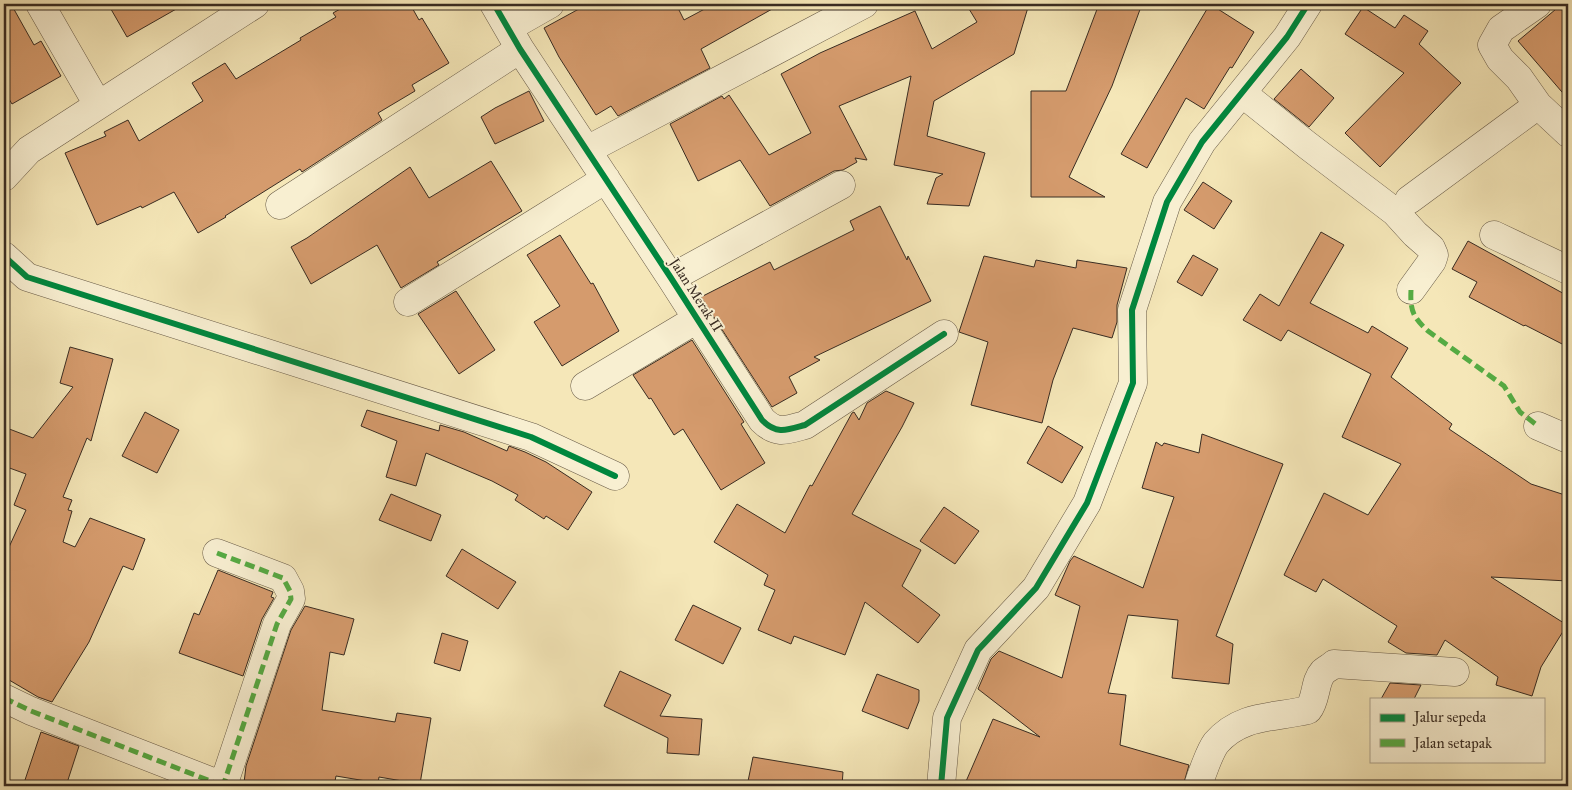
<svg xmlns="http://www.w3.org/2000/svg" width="1572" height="790" viewBox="0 0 1572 790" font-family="'IM FELL Great Primer',serif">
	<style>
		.building { fill: #d59b6d; stroke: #392c22 }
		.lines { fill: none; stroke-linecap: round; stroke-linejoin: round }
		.minor-casing { stroke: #685b48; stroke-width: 29 }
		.minor { stroke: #f8efd1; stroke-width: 28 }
		.quiet { stroke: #55ab43; stroke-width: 5; stroke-dasharray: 10 5; stroke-linecap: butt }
		.cycleway-casing { stroke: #f8efd1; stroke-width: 9 }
		.cycleway { stroke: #00873e; stroke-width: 6 }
		.labels { text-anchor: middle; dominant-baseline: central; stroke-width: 4; stroke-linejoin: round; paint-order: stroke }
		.street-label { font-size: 14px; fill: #392c22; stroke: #f8efd1 }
	</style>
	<rect width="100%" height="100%" fill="#f5e7b8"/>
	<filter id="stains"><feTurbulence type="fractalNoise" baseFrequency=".004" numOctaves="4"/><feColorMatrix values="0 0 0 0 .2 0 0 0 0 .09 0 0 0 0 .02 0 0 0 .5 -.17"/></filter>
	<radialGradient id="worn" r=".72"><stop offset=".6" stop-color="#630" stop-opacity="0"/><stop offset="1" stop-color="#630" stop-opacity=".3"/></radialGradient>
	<path class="building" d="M 4,4 L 11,4 L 34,45 L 41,41 L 61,76 L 12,104 L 4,91 Z
		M 108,4 L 185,4 L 127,37 Z
		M 349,4 L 410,4 L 419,20 L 422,18 L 449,63 L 412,85 L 415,91 L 378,113 L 382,120 L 302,172 L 300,169 L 225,216 L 226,217 L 198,233 L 174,192 L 142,208 L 141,206 L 97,225 L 65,153 L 106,136 L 104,132 L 128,120 L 139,141 L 203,101 L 192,83 L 225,63 L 236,79 L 301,40 L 300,38 L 336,17 L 333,13 Z
		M 588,4 L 676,4 L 684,20 L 714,4 L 781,4 L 701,49 L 710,68 L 618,116 L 611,106 L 596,115 L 559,57 L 544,28 Z
		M 966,4 L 1029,4 L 1014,54 L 934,101 L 927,136 L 985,153 L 969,206 L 927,204 L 936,178 L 943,174 L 894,165 L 911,76 L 839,106 L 867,160 L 855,158 L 857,162 L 843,170 L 834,171 L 770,206 L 740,160 L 698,181 L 670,124 L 722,96 L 724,99 L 729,95 L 769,155 L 811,133 L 781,74 L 820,53 L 915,11 L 932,49 L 977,22 Z
		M 1099,4 L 1142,4 L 1112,86 L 1069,177 L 1105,197 L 1031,197 L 1031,91 L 1066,91 Z
		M 1210,4 L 1254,32 L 1232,68 L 1230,67 L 1204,109 L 1186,98 L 1147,168 L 1121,154 Z
		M 1562,4 L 1568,4 L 1568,99 L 1518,41 Z
		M 1363,7 L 1395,28 L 1404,15 L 1428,31 L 1419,44 L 1461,83 L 1380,167 L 1345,133 L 1404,73 L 1345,34 Z
		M 1301,69 L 1334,98 L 1309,127 L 1274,99 Z
		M 529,91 L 544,121 L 495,144 L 481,117 L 495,108 Z
		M 491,161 L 522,211 L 437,262 L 439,265 L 401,288 L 377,245 L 311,284 L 291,247 L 307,238 L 410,167 L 429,198 Z
		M 1203,182 L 1232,201 L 1214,229 L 1184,210 Z
		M 880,206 L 907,260 L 908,256 L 931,301 L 814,357 L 820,360 L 789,377 L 797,393 L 772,407 L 701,297 L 770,262 L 774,270 L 854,230 L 850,221 Z
		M 1321,232 L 1344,245 L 1310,303 L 1368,333 L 1372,326 L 1408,348 L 1391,377 L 1452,424 L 1449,429 L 1531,484 L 1568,496 L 1568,581 L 1491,577 L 1567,625 L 1541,667 L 1532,696 L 1496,685 L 1498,677 L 1445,640 L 1437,655 L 1406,653 L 1388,642 L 1397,626 L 1323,579 L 1316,592 L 1284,575 L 1324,493 L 1368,515 L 1401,464 L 1342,437 L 1371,374 L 1288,330 L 1281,341 L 1243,320 L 1260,294 L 1279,306 Z
		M 560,235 L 591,284 L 593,283 L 619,331 L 562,366 L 534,322 L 560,306 L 527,255 Z
		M 1468,241 L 1568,296 L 1568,347 L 1525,325 L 1524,326 L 1469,297 L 1477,282 L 1452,269 Z
		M 1193,255 L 1218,269 L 1202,296 L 1177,282 Z
		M 984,256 L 1034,267 L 1036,260 L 1076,268 L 1077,260 L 1127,268 L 1117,305 L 1117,322 L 1112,338 L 1073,328 L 1053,380 L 1042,423 L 971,405 L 988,342 L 959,332 Z
		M 456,291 L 495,350 L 459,374 L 418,314 Z
		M 692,340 L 744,422 L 741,424 L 765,463 L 721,490 L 683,429 L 674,435 L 651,398 L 649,399 L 633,375 Z
		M 70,347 L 113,359 L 91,441 L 87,438 L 63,497 L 72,500 L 68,510 L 72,511 L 63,542 L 75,547 L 90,518 L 145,539 L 133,570 L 123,566 L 89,642 L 52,702 L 38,697 L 4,677 L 4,558 L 26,510 L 14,505 L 26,474 L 4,466 L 4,427 L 33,438 L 73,387 L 60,383 Z
		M 886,391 L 914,403 L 902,427 L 852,514 L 921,550 L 902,586 L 940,615 L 918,643 L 865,602 L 845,655 L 794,636 L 791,644 L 758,630 L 775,590 L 764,585 L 768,575 L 714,542 L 737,504 L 785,533 L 810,485 L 812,486 L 852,413 L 854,412 L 859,420 L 867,403 Z
		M 367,410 L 439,431 L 440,425 L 464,432 L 507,451 L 509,446 L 525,452 L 546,462 L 592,492 L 568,530 L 546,516 L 544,519 L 515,500 L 518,495 L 492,481 L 426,453 L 416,486 L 386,477 L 397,441 L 361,426 Z
		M 145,412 L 179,430 L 157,473 L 122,456 Z
		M 1048,426 L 1083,447 L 1062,483 L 1027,463 Z
		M 1202,434 L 1283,464 L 1216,636 L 1233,644 L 1229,684 L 1172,678 L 1178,620 L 1128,615 L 1108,693 L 1126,695 L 1120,745 L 1189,765 L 1183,786 L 964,786 L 993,719 L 1040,737 L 978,689 L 991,659 L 999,651 L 1062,678 L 1080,606 L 1055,595 L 1070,561 L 1074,556 L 1143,588 L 1174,497 L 1142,488 L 1156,442 L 1162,446 L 1164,443 L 1199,453 Z
		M 391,494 L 441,515 L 431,541 L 379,520 Z
		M 944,507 L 979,531 L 955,564 L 920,541 Z
		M 462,549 L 516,582 L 498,609 L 446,576 Z
		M 218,570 L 273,592 L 271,597 L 274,598 L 262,619 L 243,676 L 179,653 L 194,613 L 199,615 Z
		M 693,605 L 741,628 L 723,664 L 675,640 Z
		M 305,606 L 354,619 L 344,655 L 330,652 L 322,710 L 395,722 L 397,713 L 431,718 L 420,784 L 379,777 L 378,783 L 336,776 L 334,786 L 316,786 L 287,782 L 286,786 L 244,783 L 246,766 L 291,630 Z
		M 442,633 L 468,641 L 460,671 L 434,663 Z
		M 620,671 L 671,695 L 660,716 L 702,719 L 699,755 L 667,753 L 668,738 L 604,706 Z
		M 877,674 L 919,690 L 919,701 L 908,729 L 862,711 Z
		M 1390,683 L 1421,685 L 1414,699 L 1381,699 Z
		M 41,732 L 79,746 L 66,786 L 23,786 Z
		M 753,757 L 843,772 L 842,786 L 747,786 Z"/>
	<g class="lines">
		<defs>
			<path id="minor" d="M 40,4 L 98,105
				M 494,4 L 520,49 L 671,278 L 762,420 C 777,435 787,430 805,425 L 944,334
				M 508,28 L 550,4
				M 1242,93 L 1307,145 L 1395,212 L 1415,234 L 1431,248 L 1434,255 L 1432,261 L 1411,290
				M 1538,105 L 1568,133
				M 587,150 L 864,4
				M 4,177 L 29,150 L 255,4
				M 1409,200 L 1538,105 L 1519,78 L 1500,59 L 1492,45 L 1501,29 L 1537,4
				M 280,205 L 520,49
				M 1494,235 L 1568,270
				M 4,256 L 27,277 L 531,437 L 615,476
				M 671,278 L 841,185
				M 408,302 L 606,179
				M 585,386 L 697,319
				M 1538,426 L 1568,439
				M 217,553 L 283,578 L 290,591 L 291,599 L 277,624 L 223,786
				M 4,698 L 31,711 L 223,786
				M 941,786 L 947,718 L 978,650 L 1036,588 L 1087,503 L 1133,383 L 1132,310 L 1167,202 L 1202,142 L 1287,37 L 1308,4
				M 1198,786 C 1201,776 1210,751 1216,743 C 1241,714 1274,718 1308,710 C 1317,699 1314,682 1323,672 C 1326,669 1331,667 1334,664 L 1455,672"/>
		</defs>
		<use href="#minor" class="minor-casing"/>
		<use href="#minor" class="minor"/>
		<path class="quiet" d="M 1411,290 C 1410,311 1413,317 1428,331 L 1504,386 L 1520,412 L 1538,426
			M 217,553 L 283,578 L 290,591 L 291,599 L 277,624 L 223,786
			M 4,698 L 31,711 L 223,786"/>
		<defs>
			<path id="cycleway" d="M 494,4 L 520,49 L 671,278 L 762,420 C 777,435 787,430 805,425 L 944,334
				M 4,256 L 27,277 L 531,437 L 615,476
				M 941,786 L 947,718 L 978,650 L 1036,588 L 1087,503 L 1133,383 L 1132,310 L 1167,202 L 1202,142 L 1287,37 L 1308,4"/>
		</defs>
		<use href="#cycleway" class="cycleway-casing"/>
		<use href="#cycleway" class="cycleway"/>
	</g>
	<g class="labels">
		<g class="street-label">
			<text transform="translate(696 295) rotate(57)">Jalan Merak II</text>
		</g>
	</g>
	<rect width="1572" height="790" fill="none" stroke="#f5e7b8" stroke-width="20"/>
	<rect x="5" y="5" width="1562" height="780" fill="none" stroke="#392c22" stroke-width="2.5"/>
	<rect x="10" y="10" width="1552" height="770" fill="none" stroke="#392c22"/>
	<rect x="1370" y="698" width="175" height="65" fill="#f8efd1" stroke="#aca18b"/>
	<rect x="1380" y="714" width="25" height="8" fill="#00873e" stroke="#aca18b"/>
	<text x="1414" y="722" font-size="15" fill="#392c22">Jalur sepeda</text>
	<rect x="1380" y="739" width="25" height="8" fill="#55ab43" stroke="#aca18b"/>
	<text x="1414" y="748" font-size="15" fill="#392c22">Jalan setapak</text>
	<rect width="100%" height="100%" filter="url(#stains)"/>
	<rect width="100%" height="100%" fill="url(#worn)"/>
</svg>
